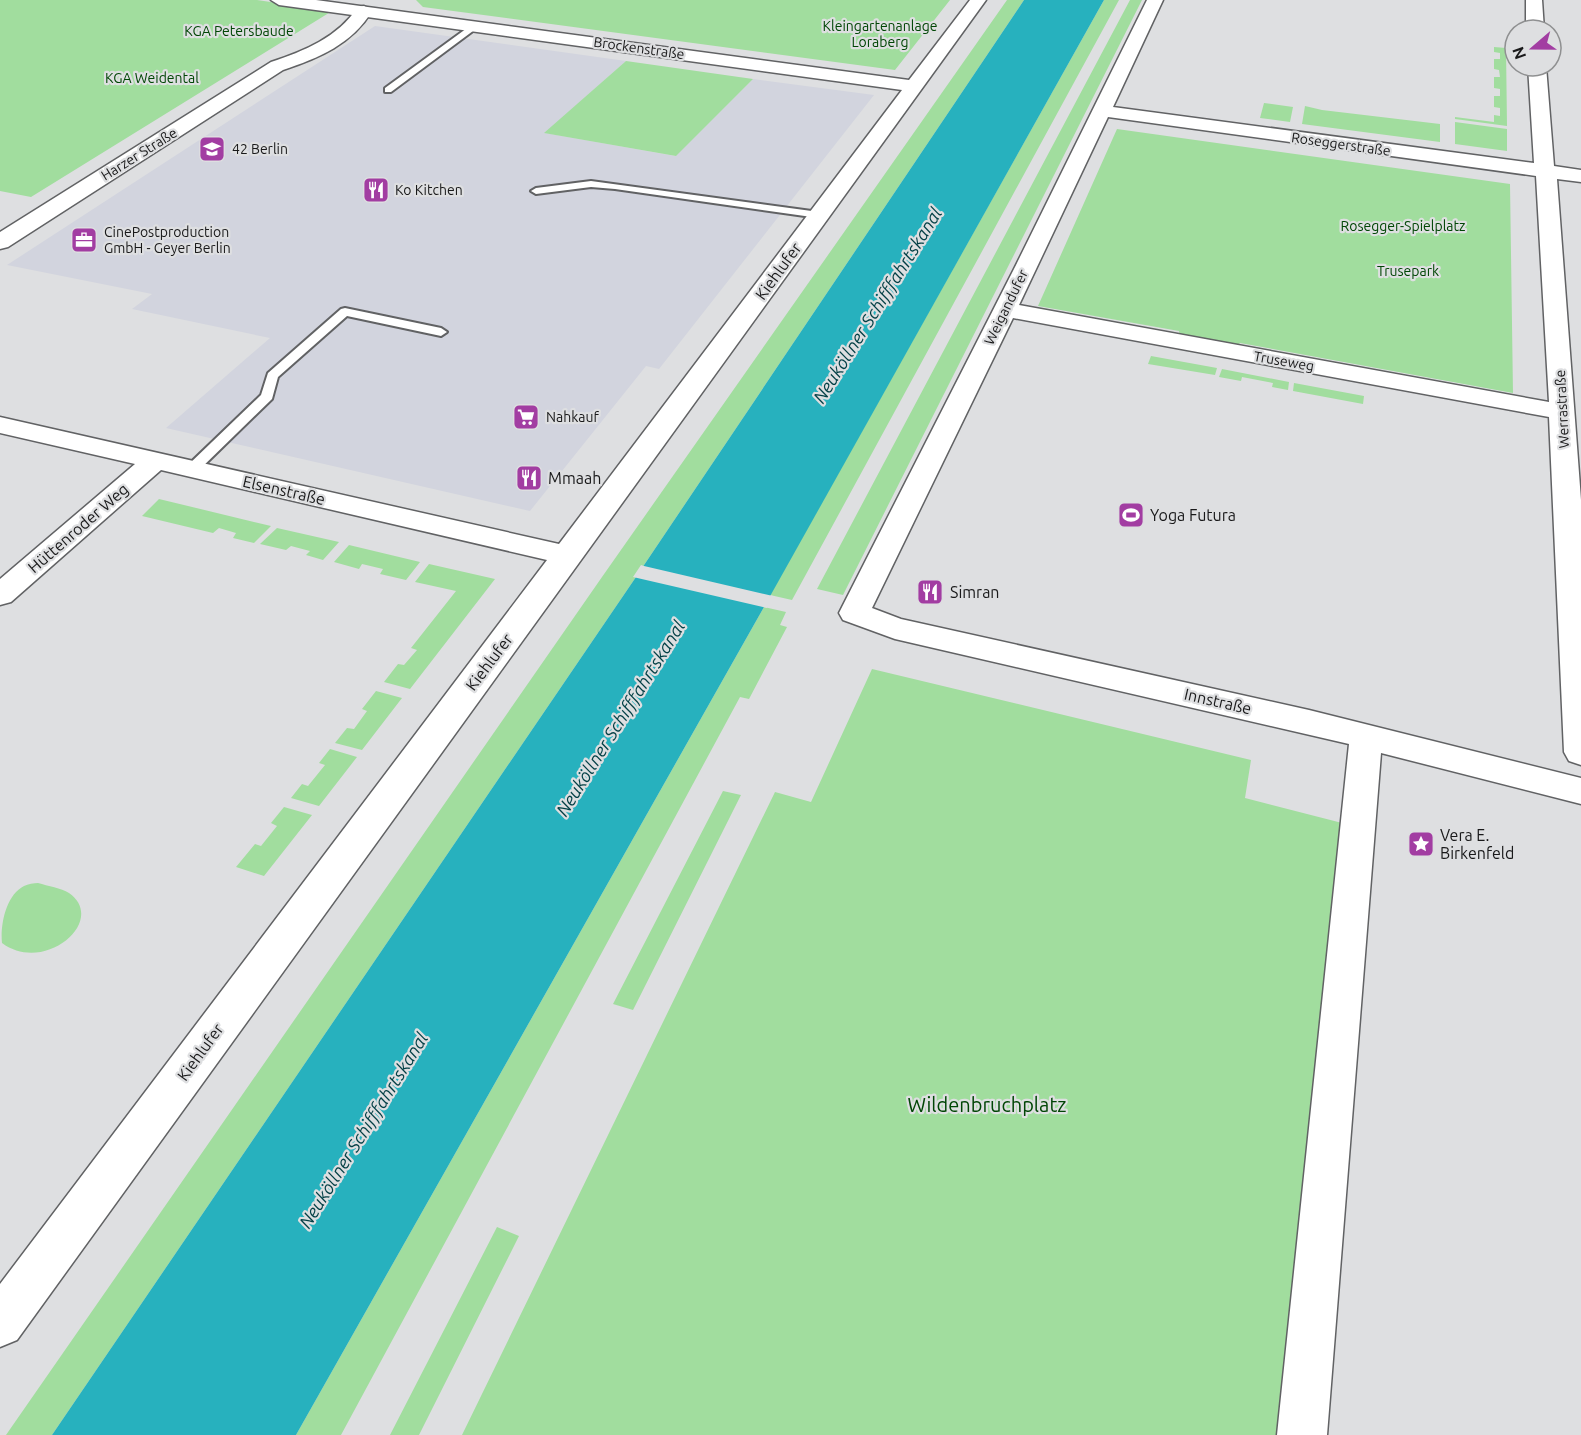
<svg xmlns="http://www.w3.org/2000/svg" width="1581" height="1435" viewBox="0 0 1581 1435" font-family="Ubuntu,sans-serif">
	<style>
		.built { fill: #d2d4de }
		.green { fill: #a1dd9e }
		.water { fill: #27b1be }
		.pier { fill: #dedfe1 }
		.lines { fill: none; stroke-linecap: round; stroke-linejoin: round }
		.service-casing { stroke: #616264; stroke-width: 4 }
		.minor-casing { stroke: #616264; stroke-width: 3 }
		.tertiary-casing { stroke: #616264; stroke-width: 3 }
		.service { fill: #fff; fill-rule: evenodd }
		.minor { fill: #fff; fill-rule: evenodd }
		.tertiary { fill: #fff; fill-rule: evenodd }
		.labels { text-anchor: middle; dominant-baseline: central; stroke-width: 4.5; stroke-linejoin: round; paint-order: stroke }
		.far-park-label { font-size: 14px; fill: #004605; stroke: #dedfe1 }
		.far-street-label { font-size: 14px; fill: #19191a; stroke: #dedfe1 }
		.far-poi-label { font-size: 14px; fill: #19191a; stroke: #dedfe1; text-anchor: start }
		.street-label { font-size: 16px; fill: #19191a; stroke: #dedfe1 }
		.poi-label { font-size: 16px; fill: #19191a; stroke: #dedfe1; text-anchor: start }
		.water-label { font-size: 18px; font-style: italic; fill: #023f45; stroke: #dedfe1 }
		.near-park-label { font-size: 20px; fill: #004605; stroke: #dedfe1 }
	</style>
	<rect width="100%" height="100%" fill="#dedfe1"/>
	<path class="built" d="M 375,26 L 626,61 L 545,133 L 675,156 L 753,79 L 874,95 L 659,369 L 646,366 L 530,511 L 166,428 L 270,338 L 132,309 L 152,294 L 7,265 Z"/>
	<path class="green" d="M 0,0 L 257,0 L 332,11 L 31,197 L 0,191 Z
		M 416,0 L 950,0 L 895,70 L 423,7 Z
		M 1007,0 L 1024,0 L 636,577 L 52,1435 L 6,1435 L 602,577 Z
		M 1104,0 L 1119,0 L 792,600 L 770,595 Z
		M 1130,0 L 1142,0 L 843,595 L 817,589 Z
		M 1494,47 L 1506,48 L 1507,126 L 1455,119 L 1455,117 L 1494,122 L 1494,115 L 1500,116 L 1500,108 L 1494,107 L 1494,96 L 1500,96 L 1500,89 L 1494,88 L 1494,77 L 1500,77 L 1499,70 L 1494,69 L 1494,59 L 1500,59 L 1500,53 L 1494,52 Z
		M 626,61 L 753,79 L 676,156 L 544,133 Z
		M 1264,103 L 1293,107 L 1290,122 L 1260,118 Z
		M 1305,106 L 1322,110 L 1440,124 L 1440,142 L 1302,124 Z
		M 1455,122 L 1507,129 L 1507,151 L 1455,144 Z
		M 1117,129 L 1510,184 L 1513,393 L 1240,343 L 1235,348 L 1180,338 L 1179,331 L 1038,306 Z
		M 1151,356 L 1217,368 L 1215,375 L 1148,364 Z
		M 1222,369 L 1289,382 L 1288,390 L 1272,387 L 1273,383 L 1242,377 L 1241,381 L 1219,377 Z
		M 1294,383 L 1364,396 L 1363,404 L 1293,391 Z
		M 159,499 L 271,526 L 254,543 L 233,538 L 236,533 L 219,528 L 213,533 L 142,516 Z
		M 277,528 L 339,542 L 323,560 L 306,555 L 310,551 L 291,546 L 286,550 L 260,544 Z
		M 349,545 L 420,562 L 406,580 L 380,574 L 383,569 L 362,564 L 359,569 L 334,562 Z
		M 429,564 L 495,579 L 410,689 L 384,682 L 398,664 L 404,665 L 417,650 L 411,648 L 456,591 L 415,582 Z
		M 764,607 L 786,612 L 780,625 L 787,627 L 749,699 L 740,697 L 341,1435 L 296,1435 Z
		M 872,669 L 1251,760 L 1245,798 L 1346,824 L 1282,1435 L 462,1435 L 775,792 L 811,802 Z
		M 376,691 L 402,698 L 362,750 L 335,743 L 347,728 L 354,729 L 367,711 L 362,709 Z
		M 330,749 L 357,757 L 319,806 L 291,798 L 302,784 L 308,786 L 325,765 L 319,763 Z
		M 723,791 L 741,795 L 633,1010 L 613,1004 Z
		M 284,807 L 312,815 L 264,876 L 236,867 L 255,844 L 261,846 L 277,826 L 271,823 Z
		M 38,883 C 48,886 61,888 69,893 C 108,920 45,975 2,943 C 0,925 6,895 24,886 C 28,884 34,883 38,883 Z
		M 497,1227 L 519,1236 L 419,1435 L 390,1435 Z"/>
	<path class="water" d="M 1024,0 L 1104,0 L 764,607 L 296,1435 L 52,1435 L 636,577 Z"/>
	<path class="pier" d="M 641,565 L 644,566 L 773,596 L 767,608 L 633,577 Z"/>
	<g class="lines">
		<defs>
			<path id="service" d="M 474,23 L 478,26 L 477,28 L 391,92 L 385,92 L 385,88 Z
				M 591,181 L 819,212 L 824,215 L 819,218 L 615,189 L 591,187 L 536,194 L 531,191 L 536,188 Z
				M 345,308 L 441,328 L 447,332 L 441,336 L 347,316 L 278,377 L 272,399 L 197,472 L 187,472 L 185,469 L 187,466 L 261,395 L 268,373 L 341,309 Z"/>
			<path id="minor" d="M 271,0 L 316,0 L 909,80 L 970,0 L 986,0 L 17,1340 L 0,1347 L 0,1284 L 547,560 L 161,470 L 11,602 L 0,605 L 0,579 L 135,464 L 0,433 L 0,417 L 559,544 L 902,90 L 279,5 Z
				M 1147,0 L 1163,0 L 1113,107 L 1534,163 L 1528,66 L 1546,66 L 1554,166 L 1581,170 L 1581,182 L 1557,179 L 1581,500 L 1581,765 L 1569,761 L 1564,752 L 1549,417 L 1013,318 L 872,608 L 901,619 L 1309,710 L 1581,778 L 1581,804 L 1381,753 L 1327,1435 L 1277,1435 L 1349,744 L 895,639 L 843,620 L 839,613 L 1015,267 ZM 1108,117 L 1536,176 L 1549,402 L 1019,305 Z
				M 1526,0 L 1542,0 L 1544,30 L 1526,30 Z"/>
			<path id="tertiary" d="M 364,6 L 372,11 C 352,44 319,58 283,70 L 8,247 L 0,249 L 0,232 L 271,62 C 304,51 337,38 358,7 Z"/>
		</defs>
		<use href="#service" class="service-casing"/>
		<use href="#minor" class="minor-casing"/>
		<use href="#tertiary" class="tertiary-casing"/>
		<use href="#service" class="service"/>
		<use href="#minor" class="minor"/>
		<use href="#tertiary" class="tertiary"/>
	</g>
	<defs>
		<symbol id="university-square" viewBox="-11 -11 22 22"><rect x="-9" y="-9" width="18" height="18" rx="4" fill="#a23da2" stroke="#dedfe1"/><path d="M0-5L7-2L0 1L-7-2ZM-4 1L0 2.5L4 1V4Q0 6-4 4Z" fill="#fff"/></symbol>
		<symbol id="restaurant-square" viewBox="-11 -11 22 22"><rect x="-9" y="-9" width="18" height="18" rx="4" fill="#a23da2" stroke="#dedfe1"/><path d="M-5-6h1v4h1v-4h1v4h1v-4h1v5L-1.5 .5V6h-2V.5L-5-1ZM5-6V6H3V1.5H1.5Q1.5-4 5-6Z" fill="#fff"/></symbol>
		<symbol id="office-square" viewBox="-11 -11 22 22"><rect x="-9" y="-9" width="18" height="18" rx="4" fill="#a23da2" stroke="#dedfe1"/><path d="M-6-3h4V-5.5h4V-3h4V5H-6ZM-1-4.5V-3h2v-1.5ZM-6 0V1H6V0Z" fill="#fff"/></symbol>
		<symbol id="supermarket-square" viewBox="-11 -11 22 22"><rect x="-9" y="-9" width="18" height="18" rx="4" fill="#a23da2" stroke="#dedfe1"/><path d="M-6-5.5h2.5l.6 2H6L4.5 2H-2.5L-4.4-4H-6ZM-1.5 3.2a1.3 1.3 0 1 0 .1 0ZM3 3.2a1.3 1.3 0 1 0 .1 0Z" fill="#fff"/></symbol>
		<symbol id="stadium-square" viewBox="-11 -11 22 22"><rect x="-9" y="-9" width="18" height="18" rx="4" fill="#a23da2" stroke="#dedfe1"/><path d="M0-5a6.5 5 0 1 0 0 10a6.5 5 0 1 0 0-10ZM-3.5-1.8h7v3.6h-7Z" fill="#fff"/></symbol>
		<symbol id="sight-square" viewBox="-11 -11 22 22"><rect x="-9" y="-9" width="18" height="18" rx="4" fill="#a23da2" stroke="#dedfe1"/><path d="M0-6L1.8-2.2L6-1.7L2.9 1.2L3.7 5.4L0 3.3L-3.7 5.4L-2.9 1.2L-6-1.7L-1.8-2.2Z" fill="#fff"/></symbol>
	</defs>
	<g fill-rule="evenodd">
		<use href="#university-square" x="197" y="134" width="30" height="30"/>
		<use href="#restaurant-square" x="361" y="175" width="30" height="30"/>
		<use href="#office-square" x="69" y="225" width="30" height="30"/>
		<use href="#supermarket-square" x="511" y="402" width="30" height="30"/>
		<use href="#restaurant-square" x="514" y="463" width="30" height="30"/>
		<use href="#stadium-square" x="1116" y="500" width="30" height="30"/>
		<use href="#restaurant-square" x="915" y="577" width="30" height="30"/>
		<use href="#sight-square" x="1406" y="829" width="30" height="30"/>
	</g>
	<g class="labels">
		<g class="far-park-label">
			<text x="880" y="26">Kleingartenanlage<tspan x="880" dy="16">Loraberg</tspan></text>
			<text x="239" y="31">KGA Petersbaude</text>
			<text x="152" y="78">KGA Weidental</text>
			<text x="1403" y="226">Rosegger-Spielplatz</text>
			<text x="1408" y="271">Trusepark</text>
		</g>
		<g class="far-street-label">
			<text transform="translate(639 48) rotate(8)">Brockenstraße</text>
			<text transform="translate(1341 144) rotate(8)">Roseggerstraße</text>
			<text transform="translate(139 154) rotate(-32)">Harzer Straße</text>
			<text transform="translate(1006 307) rotate(-64)">Weigandufer</text>
			<text transform="translate(1284 361) rotate(10)">Truseweg</text>
			<text transform="translate(1562 409) rotate(-93)">Werrastraße</text>
		</g>
		<g class="far-poi-label">
			<text x="232" y="149">42 Berlin</text>
			<text x="395" y="190">Ko Kitchen</text>
			<text x="104" y="232">CinePostproduction<tspan x="104" dy="16">GmbH - Geyer Berlin</tspan></text>
			<text x="546" y="417">Nahkauf</text>
		</g>
		<g class="street-label">
			<text transform="translate(778 271) rotate(-54)">Kiehlufer</text>
			<text transform="translate(284 490) rotate(13)">Elsenstraße</text>
			<text transform="translate(78 528) rotate(-41)">Hüttenroder Weg</text>
			<text transform="translate(489 662) rotate(-53)">Kiehlufer</text>
			<text transform="translate(1218 701) rotate(13)">Innstraße</text>
			<text transform="translate(200 1052) rotate(-54)">Kiehlufer</text>
		</g>
		<g class="poi-label">
			<text x="548" y="478">Mmaah</text>
			<text x="1150" y="515">Yoga Futura</text>
			<text x="950" y="592">Simran</text>
			<text x="1440" y="835">Vera E.<tspan x="1440" dy="18">Birkenfeld</tspan></text>
		</g>
		<g class="water-label">
			<text transform="translate(877 305) rotate(-58)">Neuköllner Schifffahrtskanal</text>
			<text transform="translate(620 718) rotate(-58)">Neuköllner Schifffahrtskanal</text>
			<text transform="translate(363 1130) rotate(-58)">Neuköllner Schifffahrtskanal</text>
		</g>
		<g class="near-park-label">
			<text x="987" y="1104">Wildenbruchplatz</text>
		</g>
	</g>
	<g transform="translate(1533 48) rotate(250)"><circle r="28" fill="#dedfe1" stroke="#8f9091" stroke-width="1.5"/>
	<path d="M0-4.5L10 22L0 15L-10 22Z" fill="#a23da2"/>
	<text y="-9" font-size="16" font-weight="bold" text-anchor="middle" fill="#19191a">N</text>
	</g>
</svg>
